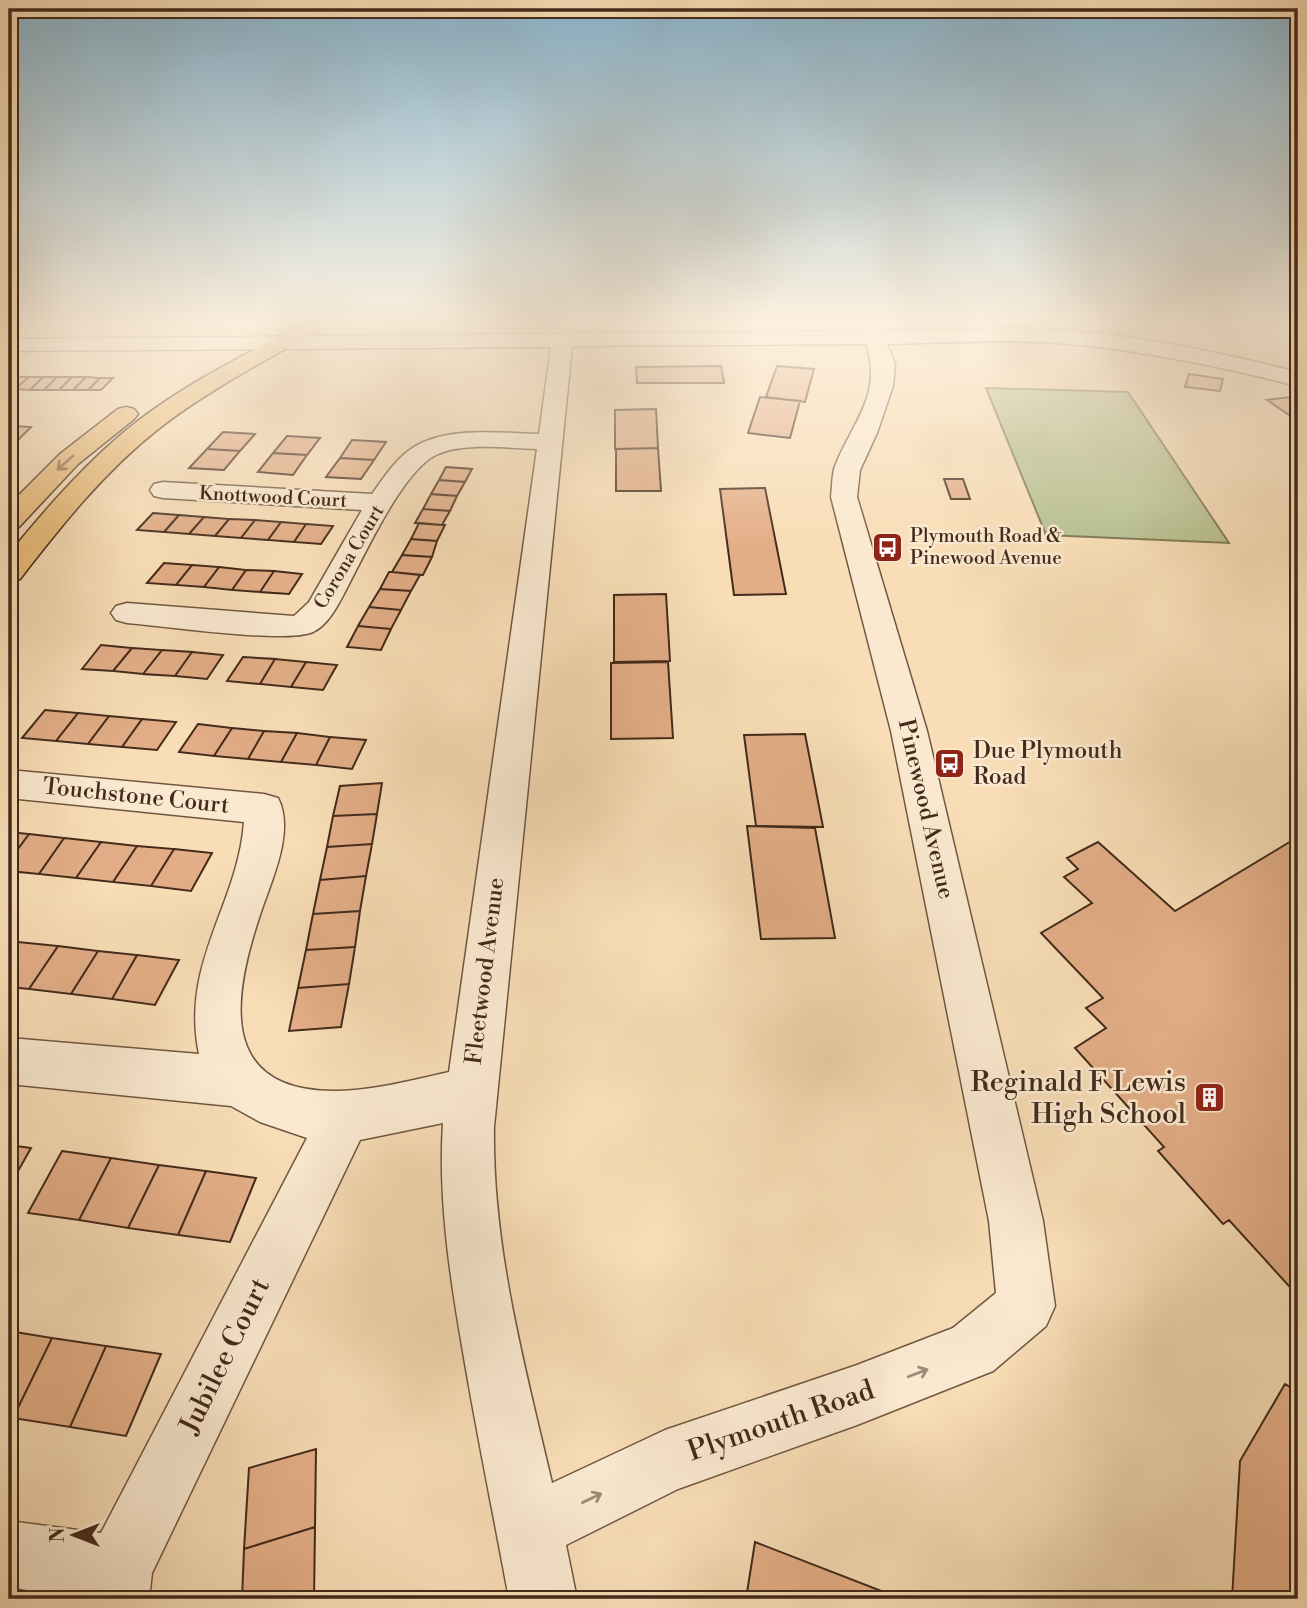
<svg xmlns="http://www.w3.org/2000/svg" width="1307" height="1608" viewBox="0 0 1307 1608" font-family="'Libre Bodoni',serif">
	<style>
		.green { fill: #b8c292; stroke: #7e7656; stroke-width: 2 }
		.building { fill: #e3ae87; stroke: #432a1b; stroke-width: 2 }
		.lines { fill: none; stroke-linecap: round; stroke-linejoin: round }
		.minor-casing { stroke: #705742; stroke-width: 3 }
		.major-casing { stroke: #432a1b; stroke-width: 3 }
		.minor { fill: #fae9d0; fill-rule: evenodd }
		.major { fill: #ecbe7b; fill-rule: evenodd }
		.oneway { stroke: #8f6d46 }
		.oneway2 { stroke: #9e8a76 }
		.labels { text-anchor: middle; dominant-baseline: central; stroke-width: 5; stroke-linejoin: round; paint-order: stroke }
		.far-street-label { font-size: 19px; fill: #432a1b; stroke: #fae9d0 }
		.far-poi-label { font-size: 19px; fill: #432a1b; stroke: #fae9d0; text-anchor: start }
		.poi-label { font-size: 23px; fill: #432a1b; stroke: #fae9d0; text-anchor: start }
		.street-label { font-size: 23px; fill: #432a1b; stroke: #fae9d0 }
		.near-poi-label { font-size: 28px; fill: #432a1b; stroke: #fae9d0; text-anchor: end }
		.near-street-label { font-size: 28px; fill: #432a1b; stroke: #fae9d0 }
	</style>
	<rect width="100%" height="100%" fill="#f8ddb6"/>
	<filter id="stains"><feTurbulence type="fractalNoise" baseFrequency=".00286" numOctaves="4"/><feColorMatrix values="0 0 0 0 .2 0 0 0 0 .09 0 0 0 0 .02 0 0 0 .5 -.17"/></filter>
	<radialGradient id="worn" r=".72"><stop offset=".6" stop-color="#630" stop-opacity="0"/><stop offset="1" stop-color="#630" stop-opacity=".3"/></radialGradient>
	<path class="green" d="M 883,322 L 1135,322 L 1130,336 L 1017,327 L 889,328 Z
		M 986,388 L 1128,392 L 1229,543 L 1046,535 Z"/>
	<path class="building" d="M 721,366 L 724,383 L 637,383 L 636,367 Z
		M 777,366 L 814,369 L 805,402 L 766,397 Z
		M 1189,374 L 1223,379 L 1220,391 L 1185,387 Z
		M 14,377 L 29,377 L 15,389 L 9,389 L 9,381 Z
		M 29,377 L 43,377 L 30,390 L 15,389 Z
		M 43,377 L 57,377 L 44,390 L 30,390 Z
		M 57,377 L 72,377 L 59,390 L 44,390 Z
		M 72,377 L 86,377 L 73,390 L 59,390 Z
		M 86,377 L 100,378 L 88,390 L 73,390 Z
		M 100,378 L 113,378 L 101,390 L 88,390 Z
		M 760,397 L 800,401 L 790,438 L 748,433 Z
		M 1290,397 L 1298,403 L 1298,414 L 1289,415 L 1267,400 Z
		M 656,409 L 658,448 L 615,449 L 615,410 Z
		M 14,426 L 31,427 L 13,445 L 9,445 L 9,432 Z
		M 223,432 L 255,434 L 240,451 L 207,449 Z
		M 287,436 L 320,438 L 307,455 L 273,453 Z
		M 352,440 L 386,442 L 374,460 L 340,458 Z
		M 658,448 L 661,491 L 616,491 L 616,449 Z
		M 207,449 L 240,451 L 224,470 L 189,468 Z
		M 273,453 L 307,455 L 293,475 L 258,472 Z
		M 340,458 L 374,460 L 361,479 L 326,477 Z
		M 446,467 L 472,469 L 465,482 L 439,480 Z
		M 944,479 L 963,479 L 970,499 L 951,499 Z
		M 439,480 L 465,482 L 457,496 L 431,494 Z
		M 765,488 L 786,594 L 734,595 L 720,489 Z
		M 431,494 L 457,496 L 450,511 L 423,509 Z
		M 423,509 L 450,511 L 442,525 L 415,523 Z
		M 153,513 L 179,515 L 164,532 L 137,530 Z
		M 179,515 L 204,517 L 189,534 L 164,532 Z
		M 204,517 L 229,519 L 215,536 L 189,534 Z
		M 229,519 L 255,520 L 241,538 L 215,536 Z
		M 255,520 L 281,522 L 268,540 L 241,538 Z
		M 281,522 L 306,524 L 294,542 L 268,540 Z
		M 419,523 L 442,525 L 445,525 L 437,541 L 411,539 Z
		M 306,524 L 333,526 L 321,544 L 294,542 Z
		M 411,539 L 437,541 L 432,557 L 402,555 Z
		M 402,555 L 432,557 L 423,575 L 392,572 Z
		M 164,563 L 192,565 L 176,585 L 147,583 Z
		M 192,565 L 219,567 L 204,587 L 176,585 Z
		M 219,567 L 246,570 L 232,590 L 204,587 Z
		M 246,570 L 274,571 L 260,592 L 232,590 Z
		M 274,571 L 302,574 L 289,594 L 260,592 Z
		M 389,572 L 392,572 L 420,575 L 411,591 L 380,589 Z
		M 380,589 L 411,591 L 401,610 L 369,607 Z
		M 666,594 L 670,661 L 614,662 L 614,595 Z
		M 369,607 L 401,610 L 391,629 L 358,626 Z
		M 358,626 L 391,629 L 381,650 L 347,647 Z
		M 101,645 L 132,648 L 113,671 L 82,669 Z
		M 132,648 L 162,650 L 143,674 L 113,671 Z
		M 162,650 L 192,652 L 175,676 L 143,674 Z
		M 192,652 L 223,655 L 207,679 L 175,676 Z
		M 243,657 L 275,659 L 260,684 L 227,681 Z
		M 275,659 L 306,662 L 291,687 L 260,684 Z
		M 306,662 L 337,665 L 323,690 L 291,687 Z
		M 668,662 L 673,738 L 611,739 L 611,663 Z
		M 45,710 L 78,713 L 56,741 L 22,738 Z
		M 78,713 L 109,716 L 88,744 L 56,741 Z
		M 109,716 L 142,719 L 122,747 L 88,744 Z
		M 142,719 L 176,722 L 157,750 L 122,747 Z
		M 198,724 L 232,728 L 214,756 L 179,752 Z
		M 232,728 L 264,731 L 248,759 L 214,756 Z
		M 264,731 L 297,733 L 281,762 L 248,759 Z
		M 297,733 L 330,737 L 316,765 L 281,762 Z
		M 805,734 L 823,827 L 756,826 L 744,735 Z
		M 330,737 L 366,740 L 352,769 L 316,765 Z
		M 382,783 L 377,814 L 333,816 L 340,786 Z
		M 377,814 L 372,844 L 327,847 L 333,816 Z
		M 747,826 L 815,828 L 835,938 L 761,939 Z
		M 9,832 L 29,834 L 9,861 Z
		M 29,834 L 64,838 L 39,874 L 9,871 L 9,861 Z
		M 1298,837 L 1298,1296 L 1229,1220 L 1223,1224 L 1158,1151 L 1164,1147 L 1075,1048 L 1106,1028 L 1086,1008 L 1103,998 L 1041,933 L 1092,903 L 1064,877 L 1078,869 L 1067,858 L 1098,842 L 1175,911 Z
		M 64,838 L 101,842 L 76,878 L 39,874 Z
		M 101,842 L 137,846 L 113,882 L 76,878 Z
		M 372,844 L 366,876 L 320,880 L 327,847 Z
		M 137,846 L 174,849 L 151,886 L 113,882 Z
		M 174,849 L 212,853 L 191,891 L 151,886 Z
		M 366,876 L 360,911 L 313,914 L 320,880 Z
		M 360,911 L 355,947 L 306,950 L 313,914 Z
		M 18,942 L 58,946 L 29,989 L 9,987 L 9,954 Z
		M 58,946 L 98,951 L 71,994 L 29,989 Z
		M 355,947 L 349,984 L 298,988 L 306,950 Z
		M 98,951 L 137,955 L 112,999 L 71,994 Z
		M 137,955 L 179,960 L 155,1005 L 112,999 Z
		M 349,984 L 341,1027 L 289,1031 L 298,988 Z
		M 9,1145 L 31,1148 L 9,1187 Z
		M 62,1151 L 111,1158 L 79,1220 L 28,1213 Z
		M 111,1158 L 159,1165 L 128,1228 L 79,1220 Z
		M 159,1165 L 206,1171 L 178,1235 L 128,1228 Z
		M 206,1171 L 256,1178 L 230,1242 L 178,1235 Z
		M 9,1331 L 52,1338 L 13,1418 L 9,1417 Z
		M 52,1338 L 106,1346 L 70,1427 L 13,1418 Z
		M 106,1346 L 161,1354 L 126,1436 L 70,1427 Z
		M 1285,1384 L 1298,1392 L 1298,1599 L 1232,1599 L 1240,1461 Z
		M 316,1449 L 315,1527 L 244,1549 L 249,1468 Z
		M 315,1527 L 314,1599 L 242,1599 L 244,1549 Z
		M 755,1542 L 902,1599 L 746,1599 Z"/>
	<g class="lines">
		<defs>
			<path id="minor" d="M 859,322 L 879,322 L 883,331 C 934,331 987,329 1039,330 C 1126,332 1214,351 1298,372 L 1298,386 C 1214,365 1128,347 1041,342 C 990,340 938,343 887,344 L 895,364 L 893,386 L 877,433 L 860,470 L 857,497 L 927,731 L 1043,1221 L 1055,1306 L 1046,1326 L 993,1371 L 857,1425 L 678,1489 L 566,1545 L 577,1599 L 509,1599 C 494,1517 477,1435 463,1352 C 450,1277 438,1199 443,1123 L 360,1140 L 152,1573 L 149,1599 L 81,1599 L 9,1587 L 9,1521 L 101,1533 L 307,1138 L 260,1122 L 231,1106 L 9,1084 L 9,1038 L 199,1054 C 180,963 238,905 244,822 L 9,798 L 9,770 L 264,794 L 278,798 C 295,831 272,879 261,912 C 233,994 215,1093 338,1091 C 375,1090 413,1080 449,1072 L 537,449 C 509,448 461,442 436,455 C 403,471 366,552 348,586 C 340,601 330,624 313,632 C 284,644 165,626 127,623 L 116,620 L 111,613 L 116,606 L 127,603 L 294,616 L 309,602 L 362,510 L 163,498 L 154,496 L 150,490 L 154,484 L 163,482 L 372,494 C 382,480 393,463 407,452 C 440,425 499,433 539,434 L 551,347 L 9,351 L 9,339 L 862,331 ZM 866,344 C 884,396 850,424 834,469 C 832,478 832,488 831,497 L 891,731 L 989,1221 L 996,1293 L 953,1328 L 857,1365 L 665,1430 L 552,1483 C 525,1367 492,1247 494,1127 L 572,346 Z"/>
			<path id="major" d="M 305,322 L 329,322 L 326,326 C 269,359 209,389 157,430 C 104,472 61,526 20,579 L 9,582 L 9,554 C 48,506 90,458 139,420 C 190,381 249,353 305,322 Z
				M 126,407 L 134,409 L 138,414 L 134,419 L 78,464 L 19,527 L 9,529 L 9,505 L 60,454 L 118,409 Z"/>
		</defs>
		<use href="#minor" class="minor-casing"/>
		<use href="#major" class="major-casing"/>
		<use href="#minor" class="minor"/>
		<use href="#major" class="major"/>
	</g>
	<defs><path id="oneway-shaft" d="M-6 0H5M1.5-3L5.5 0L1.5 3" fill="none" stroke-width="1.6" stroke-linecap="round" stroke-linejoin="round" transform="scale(1.75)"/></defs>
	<use class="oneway" href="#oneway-shaft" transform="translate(65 463) rotate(138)"/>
	<g class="oneway2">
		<use href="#oneway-shaft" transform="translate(918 1373) rotate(-21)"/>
		<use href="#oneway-shaft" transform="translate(592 1498) rotate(-26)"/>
	</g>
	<linearGradient id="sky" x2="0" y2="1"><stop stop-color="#8ab7d1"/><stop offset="0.59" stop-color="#fcf0de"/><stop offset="1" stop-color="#fcf0de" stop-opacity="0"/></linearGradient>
	<rect width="1307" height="547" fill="url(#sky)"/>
	<defs>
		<symbol id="bus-square" viewBox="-11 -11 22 22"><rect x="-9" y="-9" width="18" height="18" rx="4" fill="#8f2418" stroke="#fae9d0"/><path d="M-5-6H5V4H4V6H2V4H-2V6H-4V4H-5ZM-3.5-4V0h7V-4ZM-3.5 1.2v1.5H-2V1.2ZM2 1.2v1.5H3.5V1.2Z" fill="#fff"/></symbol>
		<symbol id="building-square" viewBox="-11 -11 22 22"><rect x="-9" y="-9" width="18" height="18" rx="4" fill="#8f2418" stroke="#fae9d0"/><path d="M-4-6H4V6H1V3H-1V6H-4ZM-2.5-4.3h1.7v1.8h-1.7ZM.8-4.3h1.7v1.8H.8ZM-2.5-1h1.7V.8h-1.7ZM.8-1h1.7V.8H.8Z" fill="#fff"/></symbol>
	</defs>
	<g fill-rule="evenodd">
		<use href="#bus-square" x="870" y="530" width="35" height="35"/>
		<use href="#bus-square" x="932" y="746" width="35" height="35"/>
		<use href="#building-square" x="1192" y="1080" width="35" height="35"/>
	</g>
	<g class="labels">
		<g class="far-street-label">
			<text transform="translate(273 497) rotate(3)">Knottwood Court</text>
			<text transform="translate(349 557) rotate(-59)">Corona Court</text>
		</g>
		<g class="far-poi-label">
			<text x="910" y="536">Plymouth Road &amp;<tspan x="910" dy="22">Pinewood Avenue</tspan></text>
		</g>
		<g class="poi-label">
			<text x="973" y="751">Due Plymouth<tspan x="973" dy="26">Road</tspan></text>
		</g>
		<g class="street-label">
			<text transform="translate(136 796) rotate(6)">Touchstone Court</text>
			<text transform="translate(926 809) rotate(77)">Pinewood Avenue</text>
			<text transform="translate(485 971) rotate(-83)">Fleetwood Avenue</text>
		</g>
		<g class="near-poi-label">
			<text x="1186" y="1082">Reginald F Lewis<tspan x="1186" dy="32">High School</tspan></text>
		</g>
		<g class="near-street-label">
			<text transform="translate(225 1356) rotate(-64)">Jubilee Court</text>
			<text transform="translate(781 1421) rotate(-19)">Plymouth Road</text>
		</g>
	</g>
	<rect width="1307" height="1608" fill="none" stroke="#f8ddb6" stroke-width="35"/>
	<rect x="10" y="10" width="1286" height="1587" fill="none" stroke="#432a1b" stroke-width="3.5"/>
	<rect x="18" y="18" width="1272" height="1573" fill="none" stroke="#432a1b" stroke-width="2"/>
	<g transform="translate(74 1535) rotate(270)" stroke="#fae9d0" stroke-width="5" paint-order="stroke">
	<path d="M0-5L12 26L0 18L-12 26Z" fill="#432a1b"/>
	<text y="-10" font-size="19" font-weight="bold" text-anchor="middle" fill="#432a1b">N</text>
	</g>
	<rect width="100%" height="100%" filter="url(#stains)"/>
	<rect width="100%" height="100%" fill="url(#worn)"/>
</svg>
